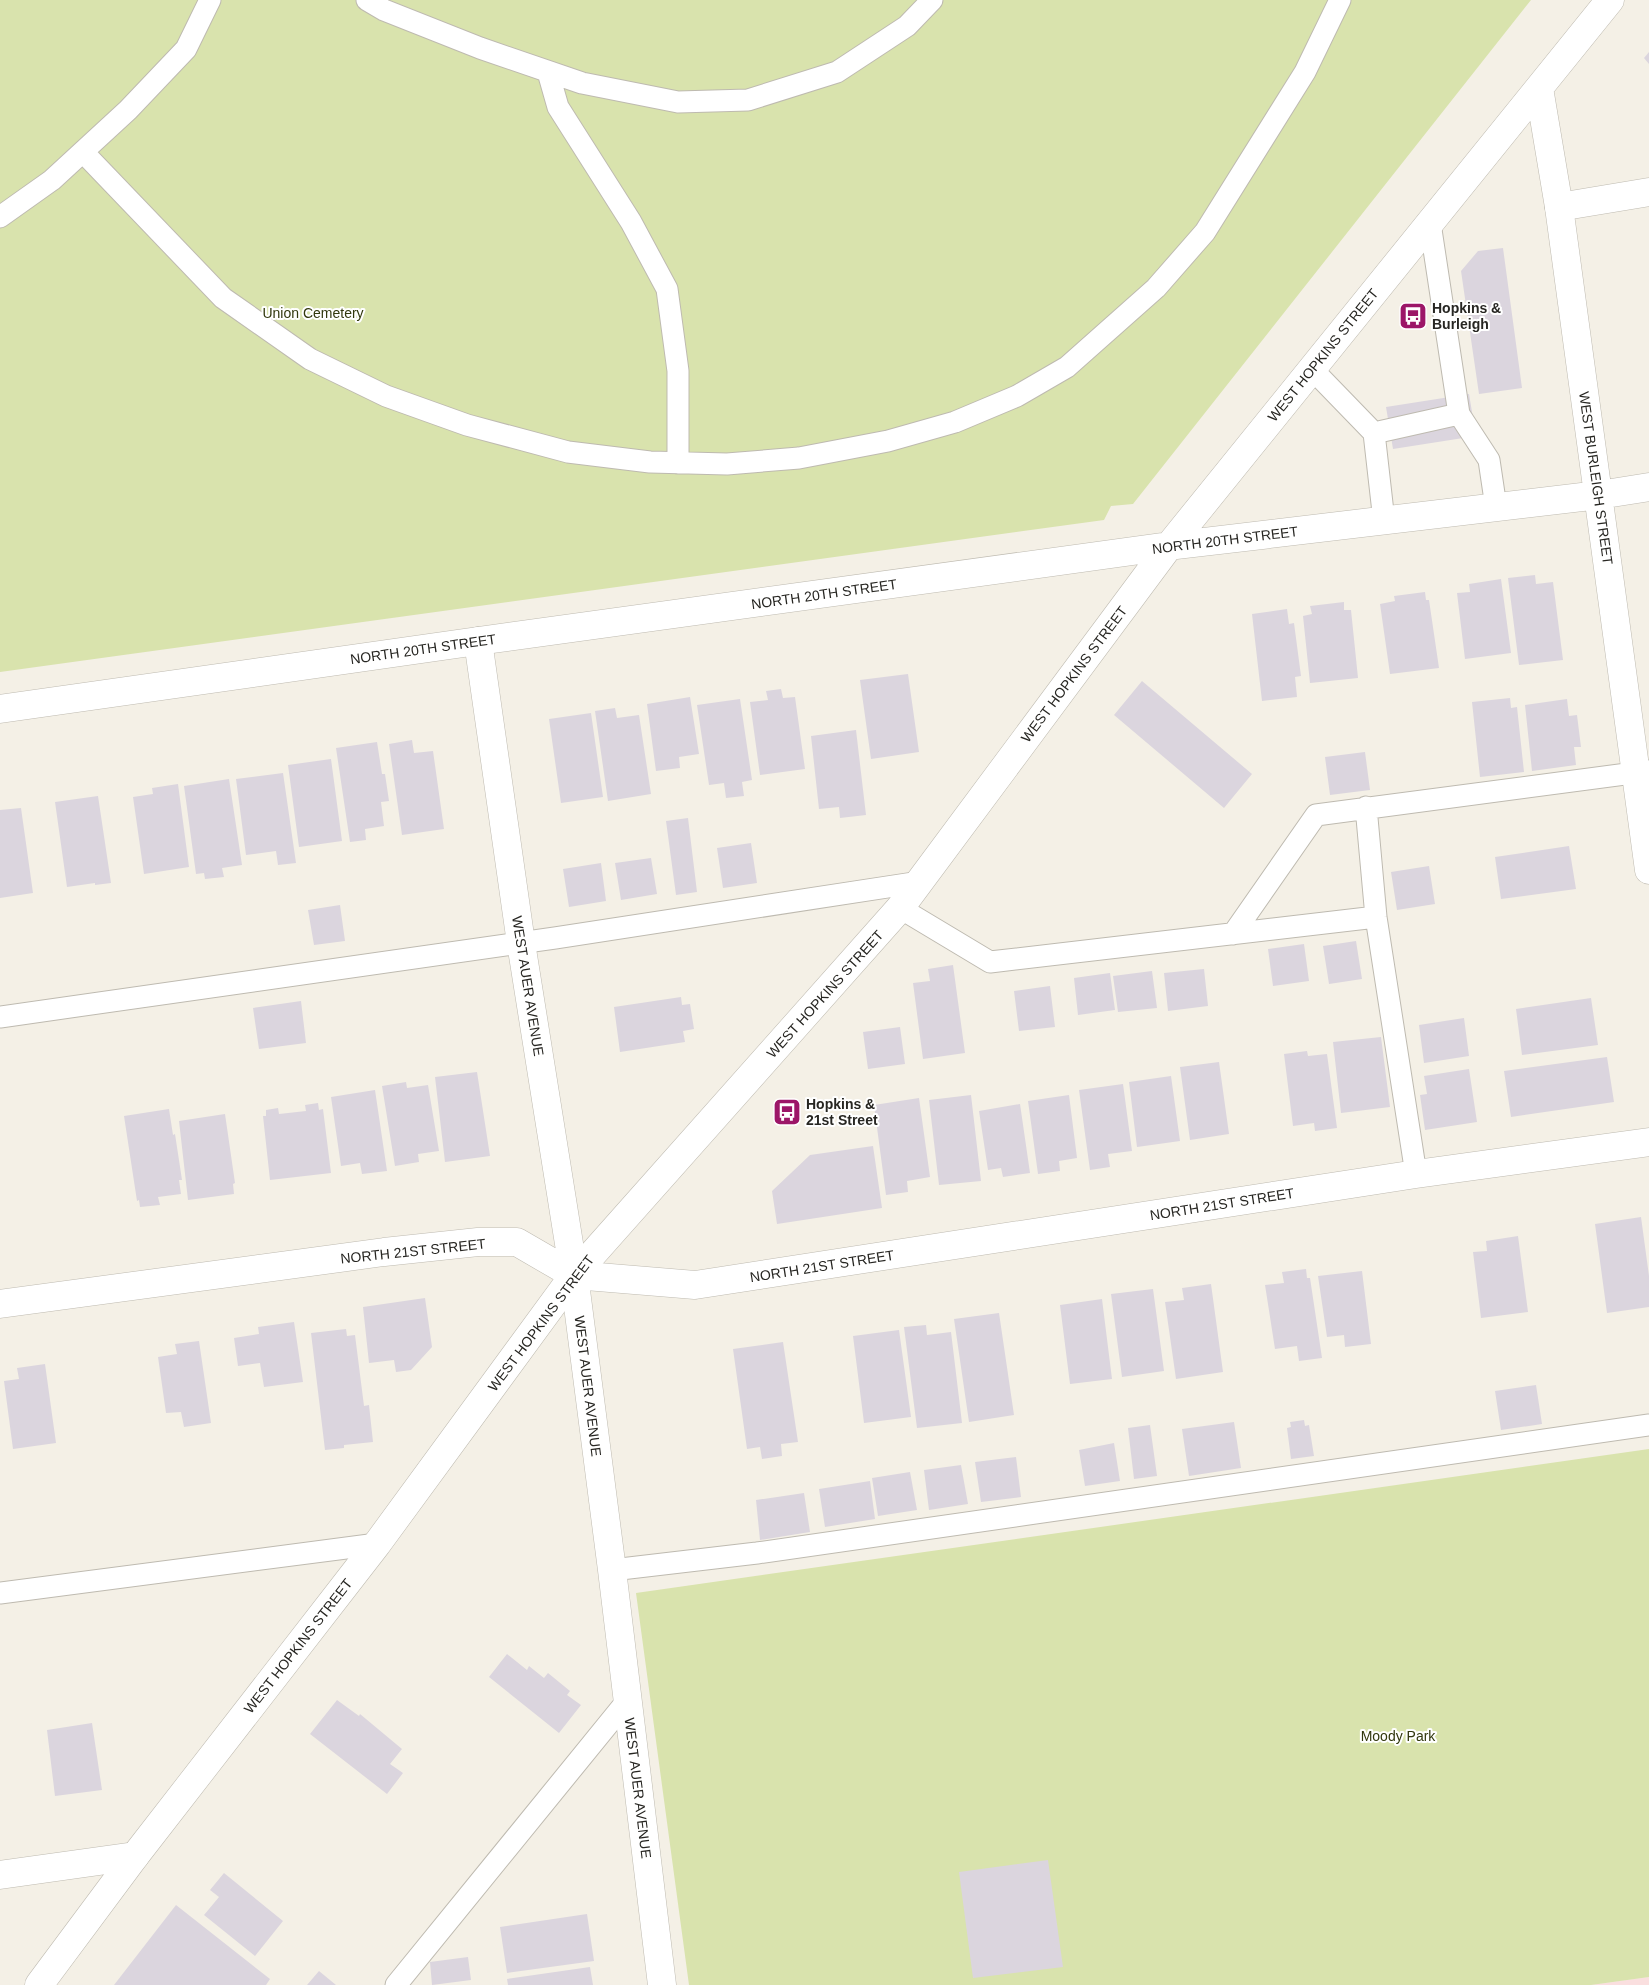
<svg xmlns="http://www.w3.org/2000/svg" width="1649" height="1985" viewBox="0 0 1649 1985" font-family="Arial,sans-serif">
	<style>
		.education { fill: #fadfdf }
		.green { fill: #d9e3ad }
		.building { fill: #dbd5de }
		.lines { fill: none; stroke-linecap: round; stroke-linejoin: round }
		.service-casing { stroke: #bebab0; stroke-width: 23 }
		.minor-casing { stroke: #bebab0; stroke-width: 29 }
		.secondary-casing { stroke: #bebab0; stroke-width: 29 }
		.service { stroke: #fff; stroke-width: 21 }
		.minor { stroke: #fff; stroke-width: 28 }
		.secondary { stroke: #fff; stroke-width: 28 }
		.labels { text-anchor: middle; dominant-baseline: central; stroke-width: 4; stroke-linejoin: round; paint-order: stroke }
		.poi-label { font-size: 14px; font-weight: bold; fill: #272622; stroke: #fff; text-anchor: start }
		.park-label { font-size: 14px; fill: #31370d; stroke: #fff }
		.street-label { font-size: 14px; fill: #272622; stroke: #fff }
	</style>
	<rect width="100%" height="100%" fill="#f4f0e6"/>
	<path class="education" d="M 1649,1977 L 1649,1985 L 1591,1985 Z"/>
	<path class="green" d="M 0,0 L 1531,0 L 1133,504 L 1111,506 L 1104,520 L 0,672 Z
		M 1649,1449 L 1649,1977 L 1591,1985 L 689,1985 L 636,1593 Z"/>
	<path class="building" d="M 1649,52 L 1649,64 L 1644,58 Z
		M 1503,248 L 1522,388 L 1479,394 L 1461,271 L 1478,251 Z
		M 1469,394 L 1476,436 L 1393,449 L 1386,407 Z
		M 1535,575 L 1536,584 L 1553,582 L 1563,660 L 1519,665 L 1508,578 Z
		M 1501,579 L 1511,653 L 1465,659 L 1457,593 L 1470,592 L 1469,584 Z
		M 1425,592 L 1426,600 L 1429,600 L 1439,668 L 1390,674 L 1380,604 L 1395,601 L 1394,596 Z
		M 1344,602 L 1344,610 L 1351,610 L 1358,678 L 1310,683 L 1303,616 L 1312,614 L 1310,606 Z
		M 1287,609 L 1289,624 L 1294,623 L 1301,676 L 1295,677 L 1297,697 L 1262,701 L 1252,614 Z
		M 908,674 L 919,752 L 871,759 L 860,680 Z
		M 1142,681 L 1252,774 L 1224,808 L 1114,715 Z
		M 781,689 L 783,698 L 795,697 L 805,769 L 760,775 L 750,702 L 768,700 L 766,691 Z
		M 690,697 L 699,754 L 679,757 L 680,768 L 656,771 L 647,704 Z
		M 1510,698 L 1511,708 L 1517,707 L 1524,772 L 1480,777 L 1472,702 Z
		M 740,699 L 752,780 L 742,782 L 744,796 L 726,798 L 724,783 L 709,785 L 697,705 Z
		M 1567,699 L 1569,716 L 1577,715 L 1581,747 L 1574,747 L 1576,765 L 1532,771 L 1525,705 Z
		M 615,708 L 617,718 L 639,715 L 651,794 L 608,801 L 595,711 Z
		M 591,713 L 603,797 L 561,803 L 549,719 Z
		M 856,730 L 866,815 L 840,818 L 839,807 L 819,809 L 811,736 Z
		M 412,740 L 414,753 L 433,751 L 444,829 L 402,835 L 389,744 Z
		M 377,742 L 382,774 L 385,774 L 389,801 L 381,802 L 384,826 L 365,829 L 366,840 L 350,842 L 336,748 Z
		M 1365,752 L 1370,790 L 1330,795 L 1325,757 Z
		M 331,759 L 342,841 L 299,847 L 288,765 Z
		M 283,773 L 296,863 L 278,865 L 276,851 L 246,855 L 236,779 Z
		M 229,779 L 242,865 L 222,868 L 224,877 L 205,879 L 204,873 L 196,874 L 184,786 Z
		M 178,784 L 189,867 L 144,874 L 133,797 L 153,794 L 152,788 Z
		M 98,796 L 111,883 L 95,885 L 95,883 L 67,887 L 55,802 Z
		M 21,808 L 33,893 L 0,898 L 0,810 Z
		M 688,818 L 697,892 L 676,895 L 666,821 Z
		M 751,843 L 757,883 L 723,888 L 717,848 Z
		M 1569,846 L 1576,889 L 1501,899 L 1495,857 Z
		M 651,858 L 657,894 L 621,900 L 615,863 Z
		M 601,863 L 606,901 L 569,907 L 563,869 Z
		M 1429,866 L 1435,904 L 1397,910 L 1391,872 Z
		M 340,905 L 345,941 L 314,945 L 308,910 Z
		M 1356,941 L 1362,979 L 1329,984 L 1323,946 Z
		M 1304,944 L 1309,981 L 1273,986 L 1268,949 Z
		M 953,965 L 965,1053 L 923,1059 L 913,983 L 930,981 L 928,969 Z
		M 1204,969 L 1208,1006 L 1168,1011 L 1164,973 Z
		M 1152,971 L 1157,1008 L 1118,1012 L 1113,976 Z
		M 1110,973 L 1115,1010 L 1078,1015 L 1074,978 Z
		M 1050,986 L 1055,1027 L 1019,1031 L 1014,991 Z
		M 681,997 L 682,1005 L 690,1004 L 694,1029 L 683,1031 L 685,1042 L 620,1052 L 614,1007 Z
		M 1591,998 L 1598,1045 L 1522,1055 L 1516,1009 Z
		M 301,1001 L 306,1043 L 259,1049 L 253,1008 Z
		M 1464,1018 L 1469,1056 L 1424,1063 L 1419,1025 Z
		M 900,1027 L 905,1064 L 868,1069 L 863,1032 Z
		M 1381,1037 L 1390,1107 L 1341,1113 L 1333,1042 Z
		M 1307,1051 L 1308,1056 L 1327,1054 L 1337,1128 L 1315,1131 L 1314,1123 L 1293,1126 L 1284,1054 Z
		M 1607,1057 L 1614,1102 L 1511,1117 L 1504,1071 Z
		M 1219,1062 L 1229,1134 L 1190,1140 L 1180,1067 Z
		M 1469,1069 L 1477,1122 L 1425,1130 L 1420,1095 L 1427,1094 L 1424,1076 Z
		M 477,1072 L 490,1156 L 445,1162 L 435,1077 Z
		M 1171,1076 L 1180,1141 L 1137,1147 L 1129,1082 Z
		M 406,1082 L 407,1088 L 428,1085 L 439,1151 L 418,1154 L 419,1162 L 395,1166 L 382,1086 Z
		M 1123,1084 L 1132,1151 L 1108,1154 L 1110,1167 L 1090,1170 L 1079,1090 Z
		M 375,1090 L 387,1171 L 362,1174 L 360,1163 L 341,1166 L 331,1097 Z
		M 971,1095 L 981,1181 L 939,1185 L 929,1100 Z
		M 1069,1095 L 1077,1158 L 1059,1161 L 1060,1171 L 1038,1174 L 1028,1101 Z
		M 919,1098 L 930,1177 L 907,1181 L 908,1192 L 886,1195 L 874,1105 Z
		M 318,1103 L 319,1110 L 323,1109 L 331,1173 L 270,1180 L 263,1116 L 266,1116 L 266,1110 L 278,1108 L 279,1114 L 306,1111 L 305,1105 Z
		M 1020,1104 L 1030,1173 L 1003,1177 L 1001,1168 L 988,1170 L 979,1111 Z
		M 169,1109 L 173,1135 L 175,1134 L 182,1180 L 179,1180 L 181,1194 L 158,1197 L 160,1205 L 140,1207 L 139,1200 L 137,1201 L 124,1116 Z
		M 225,1114 L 235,1183 L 233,1184 L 234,1194 L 188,1200 L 179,1121 Z
		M 873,1146 L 882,1208 L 777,1224 L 772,1191 L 810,1155 Z
		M 1641,1217 L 1649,1276 L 1649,1307 L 1607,1313 L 1595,1224 Z
		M 1518,1236 L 1528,1312 L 1481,1318 L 1473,1252 L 1487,1251 L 1486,1241 Z
		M 1306,1269 L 1307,1278 L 1310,1278 L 1322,1358 L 1299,1361 L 1297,1346 L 1275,1349 L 1265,1285 L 1284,1283 L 1282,1272 Z
		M 1362,1271 L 1371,1344 L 1345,1347 L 1344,1335 L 1327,1337 L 1318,1276 Z
		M 1211,1284 L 1223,1372 L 1176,1379 L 1165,1302 L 1184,1300 L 1182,1288 Z
		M 1153,1289 L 1164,1371 L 1122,1377 L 1111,1294 Z
		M 425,1298 L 432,1347 L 411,1370 L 396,1372 L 394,1360 L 369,1363 L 363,1307 Z
		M 1102,1299 L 1112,1379 L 1070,1384 L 1060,1305 Z
		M 999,1313 L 1014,1415 L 969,1422 L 954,1319 Z
		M 294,1322 L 303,1382 L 264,1387 L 260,1363 L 238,1366 L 234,1338 L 259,1334 L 258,1327 Z
		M 926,1325 L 927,1335 L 951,1332 L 962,1423 L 917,1428 L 904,1327 Z
		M 346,1329 L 347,1336 L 355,1335 L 364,1406 L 369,1405 L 373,1442 L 344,1445 L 344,1448 L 325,1450 L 311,1333 Z
		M 899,1330 L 911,1417 L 864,1423 L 853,1336 Z
		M 199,1341 L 211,1423 L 184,1427 L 181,1412 L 166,1413 L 158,1357 L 177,1354 L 175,1344 Z
		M 783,1342 L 798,1442 L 781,1444 L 782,1456 L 762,1459 L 760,1447 L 747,1449 L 733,1349 Z
		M 45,1364 L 56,1443 L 13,1449 L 4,1381 L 19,1379 L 17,1368 Z
		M 1536,1385 L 1542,1424 L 1501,1430 L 1495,1391 Z
		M 1304,1420 L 1305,1426 L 1309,1425 L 1314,1456 L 1291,1459 L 1287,1428 L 1291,1427 L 1290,1422 Z
		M 1234,1422 L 1241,1468 L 1189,1476 L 1182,1429 Z
		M 1150,1425 L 1157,1476 L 1134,1479 L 1128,1428 Z
		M 1114,1443 L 1120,1481 L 1085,1486 L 1079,1450 Z
		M 1016,1457 L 1021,1497 L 981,1502 L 975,1462 Z
		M 961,1465 L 968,1504 L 929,1510 L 924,1470 Z
		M 910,1472 L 917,1510 L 878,1516 L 872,1478 Z
		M 870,1481 L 875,1519 L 825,1527 L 819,1489 Z
		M 804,1493 L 810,1532 L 760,1540 L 756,1500 Z
		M 507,1654 L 527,1670 L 529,1666 L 544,1678 L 548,1673 L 570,1691 L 567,1695 L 581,1705 L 559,1733 L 489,1677 Z
		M 337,1700 L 359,1716 L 360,1714 L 402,1749 L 390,1764 L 403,1773 L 387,1794 L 310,1734 Z
		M 92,1723 L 102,1790 L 55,1796 L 47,1730 Z
		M 1048,1860 L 1063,1967 L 973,1978 L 959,1872 Z
		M 224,1873 L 283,1921 L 255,1956 L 204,1915 L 219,1897 L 210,1890 Z
		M 176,1905 L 270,1979 L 266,1985 L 114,1985 Z
		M 587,1914 L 594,1961 L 507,1973 L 500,1927 Z
		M 468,1957 L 471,1980 L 432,1985 L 430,1962 Z
		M 590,1967 L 593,1985 L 508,1985 L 507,1979 Z
		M 319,1971 L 336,1985 L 307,1985 Z"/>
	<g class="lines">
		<defs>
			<path id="service" d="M 367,0 L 384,10 L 480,48 L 582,83 L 678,102 L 748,100 L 837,72 L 907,26 L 932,0
				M 548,72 L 558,107 L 631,222 L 667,289 L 678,371 L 678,463
				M 83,152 L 223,298 L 310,359 L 386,396 L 467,425 L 568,452 L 650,462 L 727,464 L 799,458 L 888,441 L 955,422 L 1017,396 L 1067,367 L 1156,288 L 1205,232 L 1305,72 L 1340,0
				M 0,217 L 52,180 L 128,110 L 186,49 L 210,0
				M 1430,223 L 1459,414 L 1489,460 L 1496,507
				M 1312,369 L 1374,433 L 1384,521
				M 1374,433 L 1459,414
				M 1366,807 L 1376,917 L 1416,1174
				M 900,908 L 990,962 L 1376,917
				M 1233,934 L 1316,815 L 1649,771
				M 0,1017 L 555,938 L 920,882
				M 612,1570 L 757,1553 L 1649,1425
				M 0,1593 L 377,1544
				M 396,1985 L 627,1701"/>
			<path id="minor" d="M 1559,207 L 1649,192
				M 478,641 L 521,943 L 574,1275 L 612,1570 L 662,1985
				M 0,1304 L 384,1252 L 478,1242 L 517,1242 L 574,1275 L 695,1285 L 1416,1174 L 1649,1142
				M 0,1875 L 135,1856"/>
			<path id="secondary" d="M 1539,88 L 1559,207 L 1649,870
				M 0,709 L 478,641 L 1169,546 L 1599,495 L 1649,487
				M 39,1985 L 135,1856 L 377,1544 L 574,1275 L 900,908 L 1169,546 L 1610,0"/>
		</defs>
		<use href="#service" class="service-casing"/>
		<use href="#minor" class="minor-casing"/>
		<use href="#secondary" class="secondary-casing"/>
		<use href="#service" class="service"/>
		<use href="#minor" class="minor"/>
		<use href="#secondary" class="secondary"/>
	</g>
	<defs>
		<symbol id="bus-square" viewBox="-11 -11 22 22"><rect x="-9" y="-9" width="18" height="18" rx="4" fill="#9c1668" stroke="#fff"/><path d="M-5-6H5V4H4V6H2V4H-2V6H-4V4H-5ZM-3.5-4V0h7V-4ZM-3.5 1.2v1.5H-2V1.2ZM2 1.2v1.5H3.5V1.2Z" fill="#fff"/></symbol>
	</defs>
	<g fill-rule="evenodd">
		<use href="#bus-square" x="1397" y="300" width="32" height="32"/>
		<use href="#bus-square" x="771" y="1096" width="32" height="32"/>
	</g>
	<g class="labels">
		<g class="poi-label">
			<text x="1432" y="308">Hopkins &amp;<tspan x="1432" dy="16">Burleigh</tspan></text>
			<text x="806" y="1104">Hopkins &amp;<tspan x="806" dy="16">21st Street</tspan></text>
		</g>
		<g class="park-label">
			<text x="313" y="313">Union Cemetery</text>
			<text x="1398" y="1736">Moody Park</text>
		</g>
		<g class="street-label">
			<text transform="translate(1323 355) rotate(-51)">WEST HOPKINS STREET</text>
			<text transform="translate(1596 478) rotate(82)">WEST BURLEIGH STREET</text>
			<text transform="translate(1225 540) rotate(-7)">NORTH 20TH STREET</text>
			<text transform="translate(824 594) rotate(-8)">NORTH 20TH STREET</text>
			<text transform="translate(423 649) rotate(-8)">NORTH 20TH STREET</text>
			<text transform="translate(1074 674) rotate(-53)">WEST HOPKINS STREET</text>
			<text transform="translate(528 986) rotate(81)">WEST AUER AVENUE</text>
			<text transform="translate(825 994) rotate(-48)">WEST HOPKINS STREET</text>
			<text transform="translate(1222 1204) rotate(-9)">NORTH 21ST STREET</text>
			<text transform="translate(413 1251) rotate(-6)">NORTH 21ST STREET</text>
			<text transform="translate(822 1266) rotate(-9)">NORTH 21ST STREET</text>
			<text transform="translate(541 1323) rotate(-53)">WEST HOPKINS STREET</text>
			<text transform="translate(588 1386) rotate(83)">WEST AUER AVENUE</text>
			<text transform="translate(298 1646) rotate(-52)">WEST HOPKINS STREET</text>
			<text transform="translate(638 1788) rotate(83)">WEST AUER AVENUE</text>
		</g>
	</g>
</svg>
